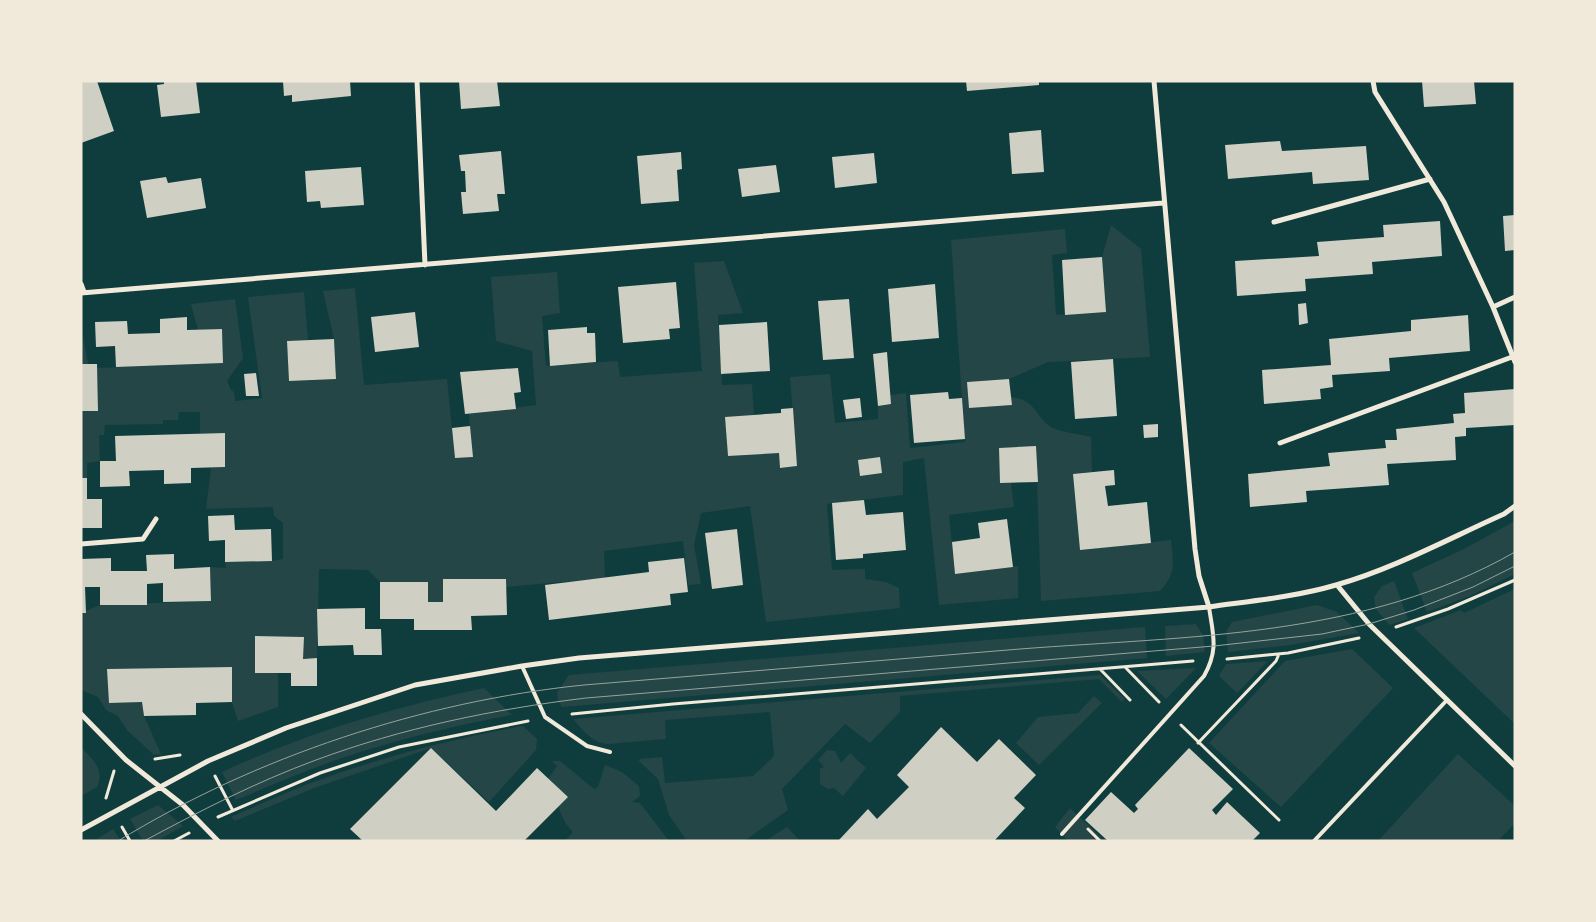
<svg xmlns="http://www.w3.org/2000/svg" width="1596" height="922" viewBox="0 0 1596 922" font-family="Georgia,serif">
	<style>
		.green { fill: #244646 }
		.building { fill: #cfcfc3 }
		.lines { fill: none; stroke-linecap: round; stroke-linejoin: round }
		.path { stroke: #f1e9da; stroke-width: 3 }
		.service { stroke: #f1e9da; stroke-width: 4 }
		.minor { stroke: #f1e9da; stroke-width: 5 }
		.tram { stroke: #97a49c; stroke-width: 1 }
	</style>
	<rect width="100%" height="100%" fill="#0f3d3e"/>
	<path class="green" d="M 1111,225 L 1141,249 L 1150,357 L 1048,362 L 1009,379 L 967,382 L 969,408 L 1011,405 L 1011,397 C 1038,399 1035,420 1055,429 C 1066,433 1080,434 1091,437 L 1092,472 L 1073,474 L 1080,550 L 1171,540 C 1173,563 1177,573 1160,591 L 1041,601 L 1036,447 L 999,448 L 1000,483 L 1011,483 L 1014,507 L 949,515 L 955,574 L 1018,566 L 1018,598 L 939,605 L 924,458 L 903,462 L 903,495 L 827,504 L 832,570 L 865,569 L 865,579 L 886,582 L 899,588 L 900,608 L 766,622 L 750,506 L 701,513 L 694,545 L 701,584 L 688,585 L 683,541 L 604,551 L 605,578 L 506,587 L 506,579 L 443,579 L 443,602 L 428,602 L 428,582 L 380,582 L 368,570 L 319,569 L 317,658 L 303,659 L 303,637 L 256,636 L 255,673 L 278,673 L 278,707 L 238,721 L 232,702 L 232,667 L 108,669 L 109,703 L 142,702 L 144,716 L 161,754 L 154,755 L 127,730 L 118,716 L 106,710 L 98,697 L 81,690 L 81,613 L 100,605 L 211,601 L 210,567 L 226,568 L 225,562 L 272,561 L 283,559 L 283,523 L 274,516 L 273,507 L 206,509 L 211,468 L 225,467 L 225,433 L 200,433 L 200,412 L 179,412 L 178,420 L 163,420 L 163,424 L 105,425 L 104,435 L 99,435 L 100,461 L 87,463 L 87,478 L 81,478 L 81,411 L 98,410 L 97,368 L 223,363 L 222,329 L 198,330 L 191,304 L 235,299 L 243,358 L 227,381 L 231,390 L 234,392 L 235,401 L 262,398 L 248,297 L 304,292 L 308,340 L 287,341 L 289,381 L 336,379 L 334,339 L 323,291 L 355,288 L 364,385 L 447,379 L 455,458 L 472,457 L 469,414 L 536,405 L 532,351 L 496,341 L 491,277 L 557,272 L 560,313 L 542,316 L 546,366 L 618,361 L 620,377 L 702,371 L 694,263 L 724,261 L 743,313 L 718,315 L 722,385 L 752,384 L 754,415 L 725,418 L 728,456 L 779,453 L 780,468 L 797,466 L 790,377 L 830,374 L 835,423 L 878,419 L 878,406 L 891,404 L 890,395 L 906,393 L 910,448 L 965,442 L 951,240 L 1065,229 L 1067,253 L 1052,255 L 1056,315 L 1105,312 L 1102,257 Z
		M 81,326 L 88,364 L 81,364 Z
		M 1515,521 L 1515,574 L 1470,596 L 1427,612 L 1412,573 L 1464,549 Z
		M 1394,581 L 1408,619 L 1389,625 L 1376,609 L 1374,597 L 1382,586 Z
		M 1515,589 L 1515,724 L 1414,628 L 1461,610 L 1464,613 Z
		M 1317,605 L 1337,612 L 1359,633 L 1290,645 L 1228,652 L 1226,632 L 1232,622 Z
		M 1196,624 L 1203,635 L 1205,652 L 1166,656 L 1165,626 Z
		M 1145,627 L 1147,658 L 562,707 L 558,701 L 557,693 L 569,675 Z
		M 1352,649 L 1393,688 L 1281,807 L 1209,743 L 1285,661 Z
		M 1268,661 L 1237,693 L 1219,676 L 1226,664 Z
		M 1196,668 L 1166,699 L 1137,671 Z
		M 1100,675 L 1125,699 L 1122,702 L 1099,679 L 900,696 L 900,712 L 870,743 L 845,724 L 782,789 L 788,810 L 744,841 L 687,841 L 669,815 L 658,779 L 639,761 L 640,759 L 662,757 L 665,783 L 753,776 L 774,756 L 770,712 L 665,720 L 666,739 L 608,744 C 592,743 583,730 573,719 Z
		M 484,688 L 512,715 C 453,726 396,740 339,759 C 304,771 270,786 236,800 L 222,772 C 306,733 394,707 484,688 Z
		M 1094,696 L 1102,703 L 1039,765 L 1016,743 L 1038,717 L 1078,713 Z
		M 523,726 L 537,739 L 536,750 L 489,802 L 431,748 L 314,788 L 235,821 L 231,817 C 257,806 282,794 308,784 C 378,758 450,739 523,726 Z
		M 81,747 C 93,760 105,769 97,787 L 81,796 Z
		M 827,750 L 835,751 L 841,763 L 850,753 L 866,768 L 843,796 L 834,788 L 828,789 L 820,784 L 820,769 L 824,767 L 818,760 Z
		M 1458,754 L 1515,806 L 1515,823 L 1498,841 L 1378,841 Z
		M 552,761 L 560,761 L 594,789 L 598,787 L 605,765 L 622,772 L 639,786 L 640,796 L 632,802 L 640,803 L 669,841 L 565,841 L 573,832 L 566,824 L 558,807 L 568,797 L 548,779 L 557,766 Z
		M 158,805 L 183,826 L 157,841 L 143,841 L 130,819 Z
		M 1070,808 L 1105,841 L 1068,841 L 1055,827 Z
		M 787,827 L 800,841 L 765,841 Z
		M 113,829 L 121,841 L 94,841 Z"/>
	<path class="building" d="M 81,81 L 97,81 L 114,131 L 81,143 Z
		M 164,81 L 196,81 L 200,113 L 161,117 L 157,85 L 164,84 Z
		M 283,81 L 350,81 L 351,96 L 292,102 L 292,95 L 284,96 Z
		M 459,81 L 497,81 L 500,106 L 461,109 Z
		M 966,81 L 1039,81 L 1039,85 L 967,91 Z
		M 1422,81 L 1474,81 L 1476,104 L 1424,107 Z
		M 1041,130 L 1044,172 L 1012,174 L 1009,133 Z
		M 1280,141 L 1282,151 L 1366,146 L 1369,180 L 1313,184 L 1312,172 L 1228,179 L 1225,145 Z
		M 501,151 L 505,194 L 497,194 L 499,211 L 463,214 L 461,192 L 466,192 L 465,171 L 461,171 L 459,155 Z
		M 681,152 L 682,169 L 677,170 L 679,201 L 641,204 L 637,156 Z
		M 874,153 L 877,183 L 835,188 L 832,157 Z
		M 776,165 L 780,192 L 742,197 L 738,169 Z
		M 361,167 L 364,205 L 321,208 L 320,201 L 307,202 L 305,171 Z
		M 166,177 L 168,183 L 201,178 L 206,208 L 147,218 L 140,181 Z
		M 1515,215 L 1515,250 L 1505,251 L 1503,216 Z
		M 1440,221 L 1442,256 L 1372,262 L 1373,274 L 1305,279 L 1306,291 L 1237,296 L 1235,261 L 1319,256 L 1317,242 L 1384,237 L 1383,225 Z
		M 1102,257 L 1106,312 L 1065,315 L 1062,260 Z
		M 676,282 L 680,328 L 669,329 L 670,339 L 623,343 L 618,287 Z
		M 935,284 L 939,338 L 892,342 L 888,289 Z
		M 849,299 L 854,358 L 823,360 L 818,301 Z
		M 1306,303 L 1308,323 L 1299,325 L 1298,304 Z
		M 415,312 L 419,347 L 375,352 L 371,317 Z
		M 1468,315 L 1470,351 L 1389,358 L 1390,371 L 1332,375 L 1333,387 L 1320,389 L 1321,399 L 1264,404 L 1262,370 L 1331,365 L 1329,339 L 1411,331 L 1411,320 Z
		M 187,317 L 187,330 L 222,329 L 223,363 L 116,367 L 115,346 L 96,347 L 95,322 L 127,321 L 128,334 L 160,333 L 160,319 Z
		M 767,322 L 770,371 L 721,374 L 719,325 Z
		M 587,327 L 587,333 L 595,333 L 596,362 L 550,366 L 548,330 Z
		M 334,339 L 336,379 L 289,381 L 287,341 Z
		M 887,352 L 891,404 L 878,406 L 873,354 Z
		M 1113,359 L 1117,416 L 1075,419 L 1071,362 Z
		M 81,364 L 97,364 L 98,411 L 81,411 Z
		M 518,368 L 521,392 L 514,393 L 516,409 L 465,414 L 460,372 Z
		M 256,373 L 259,396 L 246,396 L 244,374 Z
		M 1009,379 L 1012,405 L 969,408 L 967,382 Z
		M 1515,389 L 1515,425 L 1466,428 L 1466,436 L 1455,437 L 1456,460 L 1387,464 L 1389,485 L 1306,491 L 1307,502 L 1250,507 L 1248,474 L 1330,466 L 1328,453 L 1386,448 L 1385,440 L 1397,440 L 1396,429 L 1454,423 L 1453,414 L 1465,413 L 1464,393 Z
		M 948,392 L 949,399 L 962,398 L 965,439 L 914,443 L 910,395 Z
		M 860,398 L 862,417 L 846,419 L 843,400 Z
		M 793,408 L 797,466 L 780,468 L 779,453 L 728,456 L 725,417 L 781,413 L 781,409 Z
		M 1158,424 L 1158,437 L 1144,438 L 1143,425 Z
		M 470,426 L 473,457 L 455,458 L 452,428 Z
		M 225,433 L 225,467 L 191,468 L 191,483 L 164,484 L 164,470 L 129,471 L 130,486 L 100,487 L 100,461 L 116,461 L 115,436 Z
		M 1036,446 L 1038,482 L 1000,483 L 999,448 Z
		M 880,457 L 882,473 L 860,476 L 858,460 Z
		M 1114,470 L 1115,485 L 1105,486 L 1108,506 L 1147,502 L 1151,543 L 1080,550 L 1073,474 Z
		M 81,478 L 87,478 L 87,499 L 102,499 L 102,528 L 81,528 Z
		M 864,500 L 866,515 L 903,512 L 906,550 L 863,554 L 863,558 L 836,560 L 832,503 Z
		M 234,515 L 235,530 L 271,529 L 272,561 L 225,562 L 225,540 L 209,541 L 208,516 Z
		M 1007,519 L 1013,567 L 955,574 L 952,542 L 980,538 L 978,523 Z
		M 737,529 L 743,585 L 712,589 L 705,533 Z
		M 174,554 L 174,569 L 210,567 L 211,601 L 163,602 L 163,583 L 147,584 L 147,605 L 100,605 L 100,587 L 85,587 L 86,613 L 81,613 L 81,559 L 111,558 L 111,571 L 147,571 L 146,555 Z
		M 684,558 L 688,592 L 670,594 L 671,605 L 549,620 L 545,585 L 649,572 L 648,562 Z
		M 443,579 L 506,579 L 507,615 L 471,616 L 472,630 L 414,630 L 414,619 L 380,619 L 380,582 L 428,582 L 428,602 L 443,602 Z
		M 365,608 L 365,629 L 381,629 L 382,655 L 354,655 L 353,645 L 318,646 L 317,609 Z
		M 255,636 L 304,637 L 303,659 L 317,658 L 317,686 L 291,686 L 291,673 L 255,673 Z
		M 232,667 L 232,702 L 196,703 L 196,715 L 144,716 L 142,702 L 109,703 L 107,669 Z
		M 941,727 L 977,762 L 999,739 L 1036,775 L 1014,798 L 1025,808 L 994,841 L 838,841 L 868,809 L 877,819 L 909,787 L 897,775 Z
		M 431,748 L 496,811 L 537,768 L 568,797 L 524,841 L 363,841 L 350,829 Z
		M 1189,748 L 1233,789 L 1212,810 L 1216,815 L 1227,802 L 1260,833 L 1252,841 L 1108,841 L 1085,820 L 1111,792 L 1134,813 L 1138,809 L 1135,805 Z"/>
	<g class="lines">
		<path class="path" d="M 1396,627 L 1448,609 L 1515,580
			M 1227,659 L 1288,653 L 1359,638
			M 1125,667 L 1159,702
			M 1100,669 L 1130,700
			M 572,714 L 673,704 L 1193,661
			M 1181,725 L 1279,820
			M 1198,743 L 1276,661 L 1279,654
			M 155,759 L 180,755
			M 215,776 L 232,809
			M 106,798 L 114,771
			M 218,817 L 320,773 L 399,747 L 528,721
			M 122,827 L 130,841
			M 1088,829 L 1100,841
			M 174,841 L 189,833"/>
		<path class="service" d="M 522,666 L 545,717 L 587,746 L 610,752
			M 1062,834 L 1204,676 C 1219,649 1213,635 1209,607
			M 1314,841 L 1447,700"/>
		<path class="minor" d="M 417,81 L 425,265
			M 1154,81 L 1195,549 L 1199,576 L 1209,607
			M 1373,81 L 1375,92 L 1444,202 L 1493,307 L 1515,362
			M 1274,222 L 1430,179
			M 81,284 L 84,292
			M 81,293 L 1163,203
			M 1493,307 L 1515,297
			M 1280,443 L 1512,357
			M 81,544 L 143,539 L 156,519
			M 1337,585 L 1369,624 L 1515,766
			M 81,714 L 126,760 L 183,805 L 218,841
			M 81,830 L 208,761 L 286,728 L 415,685 L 522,666 L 579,658 L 1209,607 C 1251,601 1295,597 1336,585 C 1393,569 1450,538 1504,514 L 1515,506"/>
		<path class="tram" d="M 118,841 C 255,757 424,701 584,685 C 729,673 875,661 1020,649 C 1188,636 1365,638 1515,552
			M 144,841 C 200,811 256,782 316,760 C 402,728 495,709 586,698 L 1214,646 L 1322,634 L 1369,624 L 1414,610 L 1473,587 L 1515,566"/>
	</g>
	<rect width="1596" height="922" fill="none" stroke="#f1e9da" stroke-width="165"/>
</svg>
